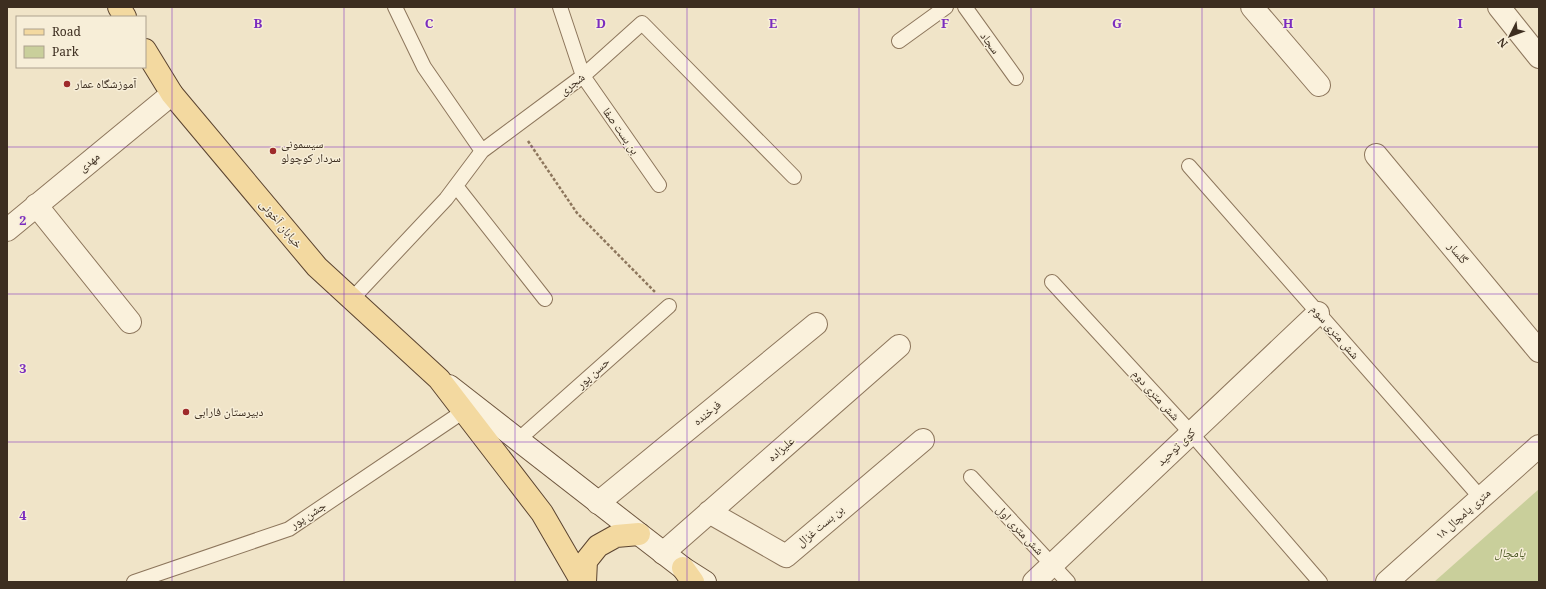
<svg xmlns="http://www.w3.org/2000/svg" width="1546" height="589" font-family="Georgia,'Noto Naskh Arabic',serif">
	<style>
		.green { fill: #c9cf9b }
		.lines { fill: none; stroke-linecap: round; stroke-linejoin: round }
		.service-casing { stroke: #8d765c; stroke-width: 16 }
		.minor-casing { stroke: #8d765c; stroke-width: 24 }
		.tertiary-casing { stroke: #8d765c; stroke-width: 24 }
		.secondary-casing { stroke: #6f573f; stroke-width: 24 }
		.primary-casing { stroke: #5b4430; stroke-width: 24 }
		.path { stroke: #8d765c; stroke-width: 2.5; stroke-dasharray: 3 2; stroke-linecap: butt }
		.service { stroke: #faf1dc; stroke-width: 14 }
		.minor { stroke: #faf1dc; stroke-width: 22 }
		.tertiary { stroke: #faf1dc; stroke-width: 22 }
		.secondary { stroke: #faf1dc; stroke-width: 22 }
		.primary { stroke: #f3d9a0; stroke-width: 22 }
		.grid { fill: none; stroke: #7b2cbf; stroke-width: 1; stroke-opacity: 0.55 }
		.poi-dot { fill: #9e2a2b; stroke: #f7eed8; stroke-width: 1.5 }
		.labels { text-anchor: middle; stroke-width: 3; stroke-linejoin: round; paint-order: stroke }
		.street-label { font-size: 12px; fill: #3d2e20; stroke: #f7eed8 }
		.poi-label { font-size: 12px; fill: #3d2e20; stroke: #f7eed8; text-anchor: start }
		.park-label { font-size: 12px; font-style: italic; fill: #4d5a26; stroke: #f7eed8 }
		.grid-label { font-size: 13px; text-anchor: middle; font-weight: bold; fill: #7b2cbf; stroke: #f7eed8; stroke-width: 3; stroke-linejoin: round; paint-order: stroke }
	</style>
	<rect width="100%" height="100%" fill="#f0e4c8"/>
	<path class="green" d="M1539,489V582H1434Z"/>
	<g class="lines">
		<g class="service-casing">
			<path id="service" d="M395,7L424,67L482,151
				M560,7L583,76L659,185
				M965,7L1016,78
				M899,41L946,7
				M1189,166L1481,498
				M456,186L545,299
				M1052,282L1191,433L1320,582
				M352,299L446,199L482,151L583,76L642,23L794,177
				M518,440L669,306
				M971,477L1068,582
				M134,582L289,529L464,411"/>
		</g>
		<g class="minor-casing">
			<path id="minor" d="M1252,7L1319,85
				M1499,7L1539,57
				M1376,155L1539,351
				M36,205L130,322
				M7,230L172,94
				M598,503L816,324
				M709,512L786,556L923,440
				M663,553L899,346
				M1034,582L1318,313"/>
		</g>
		<g class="tertiary-casing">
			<path id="tertiary" d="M1387,582L1539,446"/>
		</g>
		<g class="secondary-casing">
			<path id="secondary" d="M449,386L639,534L683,568L705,582"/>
		</g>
		<g class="primary-casing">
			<path id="primary" d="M119,7L125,17
				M145,50L172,94L317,267L439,379L542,513L582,582
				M683,568L693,582
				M585,582L586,561L598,546L616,536L639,534"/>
		</g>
		<path class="path" d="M528,141L577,213L656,293"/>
		<use href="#service" class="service"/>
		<use href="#minor" class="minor"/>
		<use href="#tertiary" class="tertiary"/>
		<use href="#secondary" class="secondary"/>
		<use href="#primary" class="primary"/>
	</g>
	<path class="grid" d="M172,7V582M344,7V582M515,7V582M687,7V582M859,7V582M1031,7V582M1202,7V582M1374,7V582M7,147H1539M7,294H1539M7,442H1539"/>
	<g class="poi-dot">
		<circle cx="67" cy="84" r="4"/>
		<circle cx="273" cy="151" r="4"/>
		<circle cx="186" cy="412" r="4"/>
	</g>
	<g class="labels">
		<g class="street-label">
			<text transform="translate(990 43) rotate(54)" y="4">سجاد</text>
			<text transform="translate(572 84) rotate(-37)" y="4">شجری</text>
			<text transform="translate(621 131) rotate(55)" y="4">بن بست صفا</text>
			<text transform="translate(89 162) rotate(-39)" y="4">مهدی</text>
			<text transform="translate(281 224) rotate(50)" y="4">خیابان آخونی</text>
			<text transform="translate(1458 253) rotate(50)" y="4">گلسار</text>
			<text transform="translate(1335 332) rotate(49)" y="4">شش متری سوم</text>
			<text transform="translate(593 373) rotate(-42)" y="4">حسن پور</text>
			<text transform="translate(1156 395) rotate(48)" y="4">شش متری دوم</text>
			<text transform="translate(707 413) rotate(-39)" y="4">فرخنده</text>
			<text transform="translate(1176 447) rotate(-44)" y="4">کوی توحید</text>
			<text transform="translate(781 449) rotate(-41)" y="4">علیزاده</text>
			<text transform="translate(1463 514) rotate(-42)" y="4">۱۸ متری پامچال</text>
			<text transform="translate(308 515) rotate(-33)" y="4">جشن پور</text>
			<text transform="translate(820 526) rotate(-40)" y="4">بن بست غزال</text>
			<text transform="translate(1020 530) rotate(47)" y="4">شش متری اول</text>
		</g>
		<g class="poi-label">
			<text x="75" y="88">آموزشگاه عمار</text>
			<text x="281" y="148">سیسمونی<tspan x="281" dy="14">سردار کوچولو</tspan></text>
			<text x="194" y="416">دبیرستان فارابی</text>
		</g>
		<g class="park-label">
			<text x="1510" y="557">پامچال</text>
		</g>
	</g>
	<g class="grid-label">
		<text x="258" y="28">B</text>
		<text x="429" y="28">C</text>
		<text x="601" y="28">D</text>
		<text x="773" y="28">E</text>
		<text x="945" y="28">F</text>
		<text x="1117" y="28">G</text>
		<text x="1288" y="28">H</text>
		<text x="1460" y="28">I</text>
		<text x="23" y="225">2</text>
		<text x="23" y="373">3</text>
		<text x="23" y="520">4</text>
	</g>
	<rect width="1546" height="589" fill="none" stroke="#3d2e20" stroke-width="16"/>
	<rect x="16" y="16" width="130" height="52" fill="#f7eed8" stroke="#ada18e"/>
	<rect x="24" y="29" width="20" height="6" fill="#f3d9a0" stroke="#ada18e"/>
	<text x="52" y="36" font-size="12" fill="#3d2e20">Road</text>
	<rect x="24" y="46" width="20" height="12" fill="#c9cf9b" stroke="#ada18e"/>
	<text x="52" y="56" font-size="12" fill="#3d2e20">Park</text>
	<g transform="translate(1510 36) rotate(228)" stroke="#f7eed8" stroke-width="3" paint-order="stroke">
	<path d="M0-3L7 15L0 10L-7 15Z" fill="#3d2e20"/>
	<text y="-6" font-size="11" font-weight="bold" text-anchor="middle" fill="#3d2e20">N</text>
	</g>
</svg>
